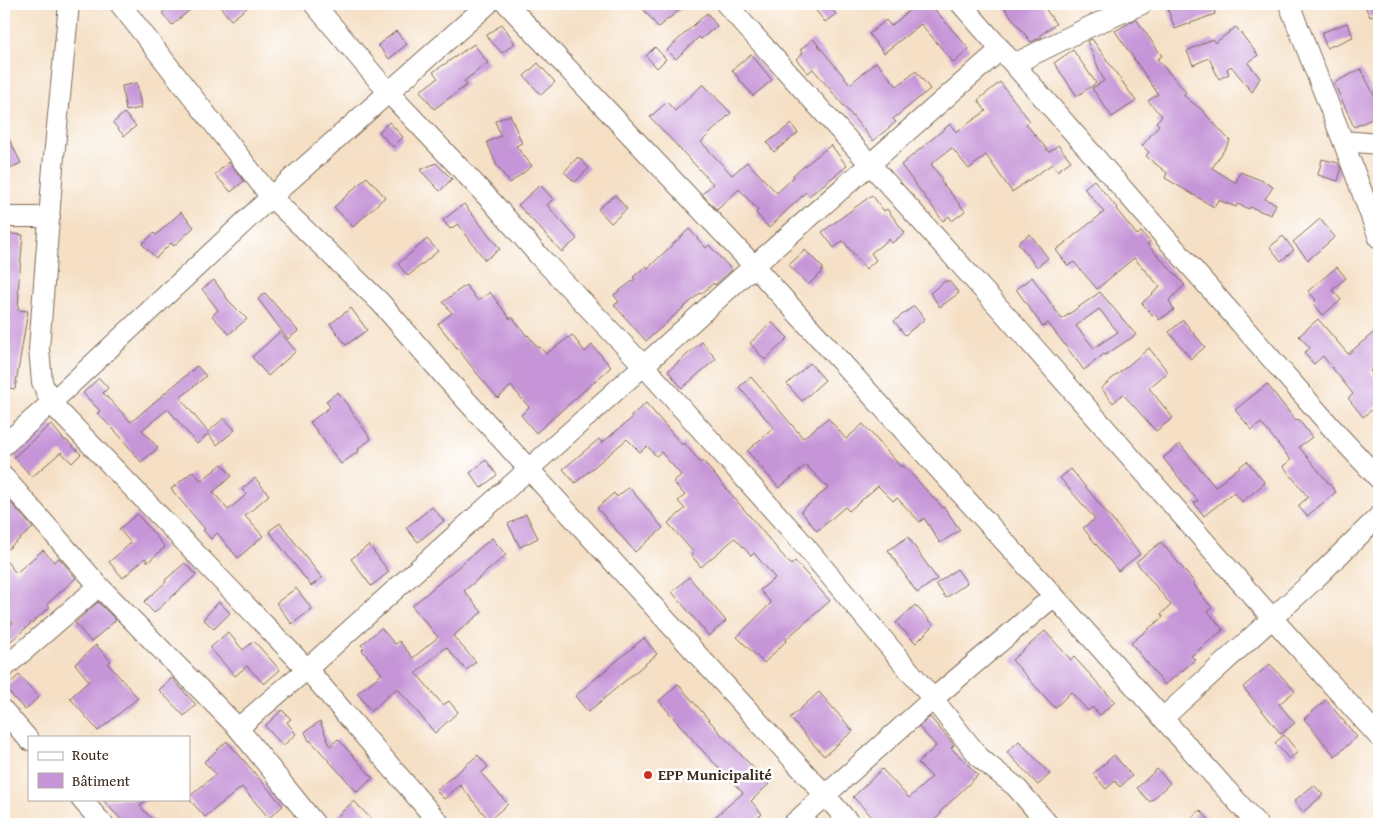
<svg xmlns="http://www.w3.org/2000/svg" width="1383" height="828" font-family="'Gentium Book Plus',serif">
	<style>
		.building { fill: #c695d8; fill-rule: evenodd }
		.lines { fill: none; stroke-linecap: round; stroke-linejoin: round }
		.minor-casing { stroke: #7c6a59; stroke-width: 22 }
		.minor { stroke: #fff; stroke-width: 20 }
		.poi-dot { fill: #c8321e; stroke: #fff; stroke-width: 2 }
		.labels { text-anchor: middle; stroke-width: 5; stroke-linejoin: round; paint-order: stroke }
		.poi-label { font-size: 15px; font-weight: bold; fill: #3b2a1e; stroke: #fff; text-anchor: start }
	</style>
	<rect width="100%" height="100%" fill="#fff"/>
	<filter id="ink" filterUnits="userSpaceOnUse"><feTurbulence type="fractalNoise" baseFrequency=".02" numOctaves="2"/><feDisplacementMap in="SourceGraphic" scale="10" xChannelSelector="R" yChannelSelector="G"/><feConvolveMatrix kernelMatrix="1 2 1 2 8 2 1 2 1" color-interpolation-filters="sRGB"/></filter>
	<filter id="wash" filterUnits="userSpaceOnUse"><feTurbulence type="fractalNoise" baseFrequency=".0096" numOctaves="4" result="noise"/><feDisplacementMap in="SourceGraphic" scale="20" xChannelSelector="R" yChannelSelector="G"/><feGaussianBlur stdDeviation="1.12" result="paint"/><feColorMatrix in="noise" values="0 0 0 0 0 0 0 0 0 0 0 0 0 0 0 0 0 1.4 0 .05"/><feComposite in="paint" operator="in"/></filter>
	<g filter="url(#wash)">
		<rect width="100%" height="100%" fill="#f5e0c6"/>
		<g id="blocks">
			<path class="building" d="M174,4H197L172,25L162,13Z
				M218,4H252L231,20Z
				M639,4H687L658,27Z
				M811,4H828L836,14L825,22Z
				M906,4H930L969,49L954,63L921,24L884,53L869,34L886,20L891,26L911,9Z
				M1012,4H1042L1056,24L1040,35L1042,37L1031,42L1005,9Z
				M1166,4H1213L1215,14L1175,29Z
				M1364,4H1379V13L1370,17Z
				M707,13L717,26L701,39L699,37L676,59L667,50Z
				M1136,19L1162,56L1157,59L1186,92L1183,95L1202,110L1230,141L1212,168L1236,183L1240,172L1263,181L1273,187L1265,199L1276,204L1271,215L1250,207L1249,209L1237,204L1236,207L1218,200L1214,207L1165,178L1167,173L1146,156L1149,152L1142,146L1159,125L1156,122L1162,116L1148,101L1158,94L1115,31Z
				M1347,23L1353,37L1327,48L1321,33Z
				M502,24L515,43L502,53L486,36Z
				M1236,27L1258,55L1248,63L1260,78L1252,92L1231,66L1227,69L1229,74L1219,79L1209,58L1193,65L1187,51L1212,39L1215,43Z
				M396,31L407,44L389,59L378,45Z
				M813,39L850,84L876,62L897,86L916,71L930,89L893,119L896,122L873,141L813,69L808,73L796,59L803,53L800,50Z
				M1092,39L1136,101L1112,117L1092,88L1104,81L1087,41Z
				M474,44L488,63L464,81L467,85L434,109L420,91L438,78L433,72Z
				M655,47L666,59L657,68L646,56Z
				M1073,50L1096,83L1077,96L1054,63Z
				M751,54L772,80L753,96L732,70Z
				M538,63L555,82L541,95L524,76Z
				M1361,69L1379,105V116L1354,127L1334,83Z
				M1000,82L1030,121L1026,124L1049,152L1058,145L1071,161L1057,171L1052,164L1012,192L986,155L969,169L952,148L931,164L942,179L940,180L965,211L952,221L949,216L943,221L901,165L950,124L956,132L986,111L978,100Z
				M137,83L141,108L126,111L122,86Z
				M703,84L731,113L701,142L732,175L747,162L777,193L794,177L793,175L831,145L847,166L809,196L806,192L769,228L756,213L758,210L739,189L717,210L702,194L713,184L650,117L667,102L675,111Z
				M124,113L136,126L124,136L113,123Z
				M510,115L522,143L516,146L532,166L510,183L497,166L487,142L501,136L495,121Z
				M389,122L403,137L393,147L379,132Z
				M791,124L798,133L774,152L767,143Z
				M4,129L21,163L4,171Z
				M578,157L589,168L575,182L564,172Z
				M1322,159L1338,163L1341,170L1338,181L1318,175Z
				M228,162L244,181L231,192L215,175Z
				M436,163L452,179L440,191L420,170Z
				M367,177L385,197L353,227L334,207Z
				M1094,180L1117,208L1116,209L1137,235L1141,232L1150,242L1147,244L1185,285L1169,300L1174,310L1159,320L1155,314L1153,316L1142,303L1160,287L1134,258L1097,289L1074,262L1068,266L1056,250L1104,212L1084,188Z
				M540,185L553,199L547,205L577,239L562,252L518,205Z
				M615,195L627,209L611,223L598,209Z
				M872,195L884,211L887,209L905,233L892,243L889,239L871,253L876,260L866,269L843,241L834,248L822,232Z
				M464,204L500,249L485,260L458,224L450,229L443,220Z
				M181,212L194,227L174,246L171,243L156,258L142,244L154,233L156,235Z
				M1320,219L1335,237L1308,260L1293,242Z
				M689,229L706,248L709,245L732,270L715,285L714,283L701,294L700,293L646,341L614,305L619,302L614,295L635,279L633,277L646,266L648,268Z
				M4,233L23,235L18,292L19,293L18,310L28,311L15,389L4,387V341L7,319H4V288L6,262H4Z
				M1030,234L1048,258L1037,267L1018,243Z
				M1283,236L1294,250L1281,261L1270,247Z
				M427,239L438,251L408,276L398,264Z
				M805,250L822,267V272L808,285L789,265Z
				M1337,267L1346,278L1332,290L1341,300L1323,315L1313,303L1316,300L1308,291Z
				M1032,277L1062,319L1100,292L1136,335L1105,355L1104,354L1084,370L1048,323L1043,327L1016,289ZM1099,309L1118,332L1094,348L1076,326Z
				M214,280L229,301L247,319L229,334L212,316L218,310L202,289Z
				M945,281H949L959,293L940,307L930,293Z
				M466,285L478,301L490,292L510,319L512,317L527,336L528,335L538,348L540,347L546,354L572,335L585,352L592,345L611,367L536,433L521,415L529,407L511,386L498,398L479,376L438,324L452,313L443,302Z
				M265,293L298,331L288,339L258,299Z
				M914,306L925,319L905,335L894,321Z
				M351,308L367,330L346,345L330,324Z
				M1318,319L1348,354L1379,328V364L1370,371L1379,382V404L1363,417L1348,398L1353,394L1323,356L1314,364L1304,353L1310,348L1299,336Z
				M1183,320L1205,347L1191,359L1169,332Z
				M772,322L788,338L765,360L750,343Z
				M280,332L296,351L268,376L252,357Z
				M702,342L716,359L682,388L668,371Z
				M1149,348L1168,372L1149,388L1173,418L1156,431L1123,394L1113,403L1101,388Z
				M810,363L825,380L802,401L787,384Z
				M197,366L206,376L180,398L208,432L224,418L235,430L217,445L208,434L197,444L168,409L142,430L158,448L141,462L119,435L97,413L100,411L83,393L99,378L108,388L103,393L131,422Z
				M751,377L803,438L828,418L846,439L863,424L901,467L903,465L943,508L944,507L960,530L940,543L924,518L920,522L897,498L893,501L878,486L849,511L845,507L817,531L801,511L828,488L806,465L779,488L747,451L774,428L739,387Z
				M1267,384L1296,421L1298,419L1312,437L1299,447L1336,492L1307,516L1298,506L1308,497L1283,466L1291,460L1261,423L1252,430L1235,410Z
				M338,392L371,439L358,449L359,451L341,464L310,422L330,407L326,401Z
				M646,403L682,445L684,443L701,463L703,461L791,565L795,561L830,601L786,639L787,640L764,663L737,637L771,603L760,590L775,578L754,553L751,556L735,538L701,567L691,555L694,553L668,523L685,509L678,501L685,495L673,482L681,475L661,452L656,456L647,446L640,452L627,439L575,483L563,469L599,439L602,443L632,418L631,416Z
				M51,424L65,441L66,440L81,454L72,463L61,452L32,477L14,457Z
				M1180,444L1215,487L1247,461L1265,483L1242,502L1234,492L1204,516L1194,503L1198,501L1163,458Z
				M486,460L497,475L481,488L470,473Z
				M222,464L232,476L213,492L228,510L247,494L242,489L255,478L269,495L245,516L263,536L238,558L217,533L211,539L203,530L205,529L171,489L193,471L201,481Z
				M1071,469L1140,554L1118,571L1083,528L1095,519L1060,478Z
				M629,487L663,528L635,552L597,508L614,493L617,497Z
				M4,495L33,528L4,552Z
				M432,507L444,521L418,542L406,528Z
				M137,514L165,547L148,562L145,558L123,578L109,562L131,543L119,529Z
				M526,514L538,538L520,547L508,524Z
				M280,523L322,578L311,586L269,531Z
				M908,537L937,579L917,593L888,550Z
				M492,538L506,555L464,591L482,612L453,636L476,662L466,670L446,647L416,673L443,705L449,701L458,712L435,733L397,688L371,711L357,693L382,674L362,650L364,648L361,645L381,628L395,644L399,641L413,658L438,637L412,606Z
				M1161,542L1195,583L1193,584L1212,608L1208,611L1223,630L1191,656L1195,660L1165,685L1131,643L1163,617L1161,614L1171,605L1136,562Z
				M369,545L389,572L371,586L351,559Z
				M43,550L54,562L59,558L76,578L47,604L50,607L4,647V630L13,623L4,613V558L16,573Z
				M185,563L196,575L154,613L144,602L166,582L165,580Z
				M957,569L967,583L946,598L936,584Z
				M689,577L726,621L709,636L672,592Z
				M296,588L312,609L292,624L276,603Z
				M98,602L116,620L91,642L75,623Z
				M219,602L230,613L214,629L203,619Z
				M915,605L934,625L916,643L896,623Z
				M1045,631L1071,660L1074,657L1115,702L1100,715L1092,707L1088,711L1071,692L1055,708L1012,660Z
				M228,632L243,650L254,641L280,670L264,684L247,666L235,676L210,648Z
				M644,638L657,654L588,712L575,696Z
				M96,645L111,661L108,664L138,698L98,731L70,698L89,681L75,664Z
				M1270,664L1295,691L1279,704L1295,723L1281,734L1243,687Z
				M19,675L39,697L25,710L5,688Z
				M172,678L196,705L184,716L159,690Z
				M678,684L721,734L769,784L751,801L762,814L750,824H707L743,793L698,746L659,701Z
				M819,692L853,731L824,756L790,718Z
				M1326,700L1357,737L1335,756L1304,719Z
				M282,710L291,719L287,722L296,734L283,746L265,726Z
				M930,717L954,745L951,748L978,775L940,812L941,814L930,824H879L853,797L882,769L909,798L932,777L918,763L936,746L919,727Z
				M320,721L330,746L338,739L373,778L357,792L311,741H309L305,732Z
				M1284,735L1298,752L1289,759L1275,743Z
				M227,741L283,806L269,818L242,787L205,817L189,799V797L216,774L204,762Z
				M1019,741L1050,774L1038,785L1007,752Z
				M478,755L488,767L481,773L508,804L489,820L460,785L444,799L436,790Z
				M1114,755L1132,776L1120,787L1115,781L1106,789L1093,774Z
				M1157,769L1170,783L1150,802L1137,788Z
				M1314,785L1323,795L1303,812L1294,801Z
				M102,799H147L140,806L156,824H125Z
				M354,801L376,824H345L337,816Z
				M1200,810L1213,824H1185Z"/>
		</g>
	</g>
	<g filter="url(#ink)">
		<use href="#blocks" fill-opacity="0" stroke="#7c6a59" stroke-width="1"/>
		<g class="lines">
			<g class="minor-casing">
				<path id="minor" d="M69,4L53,167L39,349L42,382L51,403L307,669L440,824
					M120,4L271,197L380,302L445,377L826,796L850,824
					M314,4L388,92L493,203L540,257L644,366L800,540L933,699L980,758L1016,787L1048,824
					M507,4L754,266L1054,596L1257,824
					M726,4L1003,312L1272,618L1379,737
					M961,4L1338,435L1379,479
					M1289,4L1343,141L1379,238
					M1014,64L1089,27L1142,4
					M1343,141L1379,144
					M4,217H50
					M4,445L51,403L271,197L488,4
					M4,477L99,586L238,728L315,824
					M4,668L99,586
					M4,711L29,740
					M1163,718L1312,582L1379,516
					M238,728L307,669L754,266L1001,49
					M81,799L103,824
					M793,824L933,699L1054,596"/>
			</g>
			<use href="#minor" class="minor"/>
		</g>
	</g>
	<circle class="poi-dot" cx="648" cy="775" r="5"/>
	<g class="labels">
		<g class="poi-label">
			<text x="658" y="780">EPP Municipalité</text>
		</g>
	</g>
	<rect width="1383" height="828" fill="none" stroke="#fff" stroke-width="20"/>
	<rect x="28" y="736" width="162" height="65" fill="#ffffff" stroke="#b1aaa5"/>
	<rect x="38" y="752" width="25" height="8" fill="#ffffff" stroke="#b1aaa5"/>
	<text x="72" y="760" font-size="15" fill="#3b2a1e">Route</text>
	<rect x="38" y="773" width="25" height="15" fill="#c695d8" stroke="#b1aaa5"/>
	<text x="72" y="786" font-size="15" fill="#3b2a1e">Bâtiment</text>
</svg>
